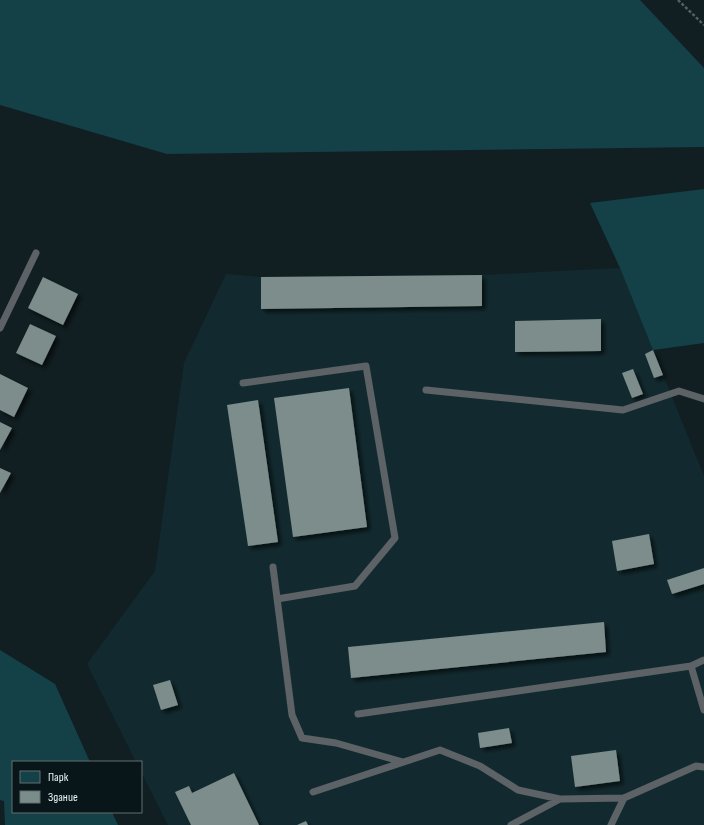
<svg xmlns="http://www.w3.org/2000/svg" width="704" height="825" font-family="'Sofia Sans Condensed',sans-serif">
	<style>
		.built { fill: #122a2f }
		.green { fill: #144048 }
		.building { fill: #7b8d8b; filter: url(#shadow) }
		.lines { fill: none; stroke-linecap: round; stroke-linejoin: round }
		.path { stroke: #546163; stroke-width: 2.5; stroke-dasharray: 3 2; stroke-linecap: butt }
		.service { stroke: #5c6265; stroke-width: 7 }
	</style>
	<defs>
		<filter id="shadow"><feDropShadow dx="3.5" dy="3.5" stdDeviation="2" flood-color="#0009"/></filter>
	</defs>
	<rect width="100%" height="100%" fill="#111f22"/>
	<path class="built" d="M620,268L704,476V825H168L141,772V762H136L87,664L155,571L184,363L226,274L261,277L482,275Z"/>
	<path class="green" d="M0,0H640L704,68V147L167,154L0,105Z
		M704,189V343L653,350L620,268L590,203Z
		M0,650L55,684L90,762H13V812H112L118,825H5L4,801L0,800Z"/>
	<path class="building" d="M482,275V306L261,309V277Z
		M43,277L78,294L63,325L28,308Z
		M601,319V351L515,352V321Z
		M30,324L56,336L42,365L16,353Z
		M653,350L663,375L654,378L645,354Z
		M633,369L643,394L632,398L622,373Z
		M0,374L28,388L14,417L0,410Z
		M349,388L367,527L293,537L274,398Z
		M258,400L278,542L248,546L227,405Z
		M0,422L12,428L0,450Z
		M0,468L11,473L0,493Z
		M649,534L654,564L617,571L612,541Z
		M704,568V584L672,594L667,580Z
		M604,622L606,652L351,678L348,647Z
		M170,680L178,705L161,710L153,685Z
		M509,728L512,743L480,748L478,733Z
		M616,750L620,781L575,787L571,756Z
		M234,773L259,825H191L175,792L189,786L192,793Z
		M306,821L308,825H297Z"/>
	<g class="lines">
		<path class="path" d="M678,0L704,25"/>
		<path class="service" d="M0,328L36,253
			M243,383L366,366L395,538L355,586L277,599
			M426,390L623,410L679,391L704,399
			M273,567L292,715L302,738L336,743L403,762
			M691,666L704,710
			M358,714L691,666L704,660
			M313,792L440,750L480,766L518,790L560,799
			M511,825L560,799L624,798L696,766L704,767
			M611,825L624,798"/>
	</g>
	<rect x="12" y="761" width="130" height="52" fill="#081619" stroke="#626e71"/>
	<rect x="20" y="771" width="20" height="12" fill="#144048" stroke="#626e71"/>
	<text x="48" y="781" font-size="12" fill="#e9f2f4">Парк</text>
	<rect x="20" y="791" width="20" height="12" fill="#7b8d8b" stroke="#626e71"/>
	<text x="48" y="801" font-size="12" fill="#e9f2f4">Здание</text>
</svg>
